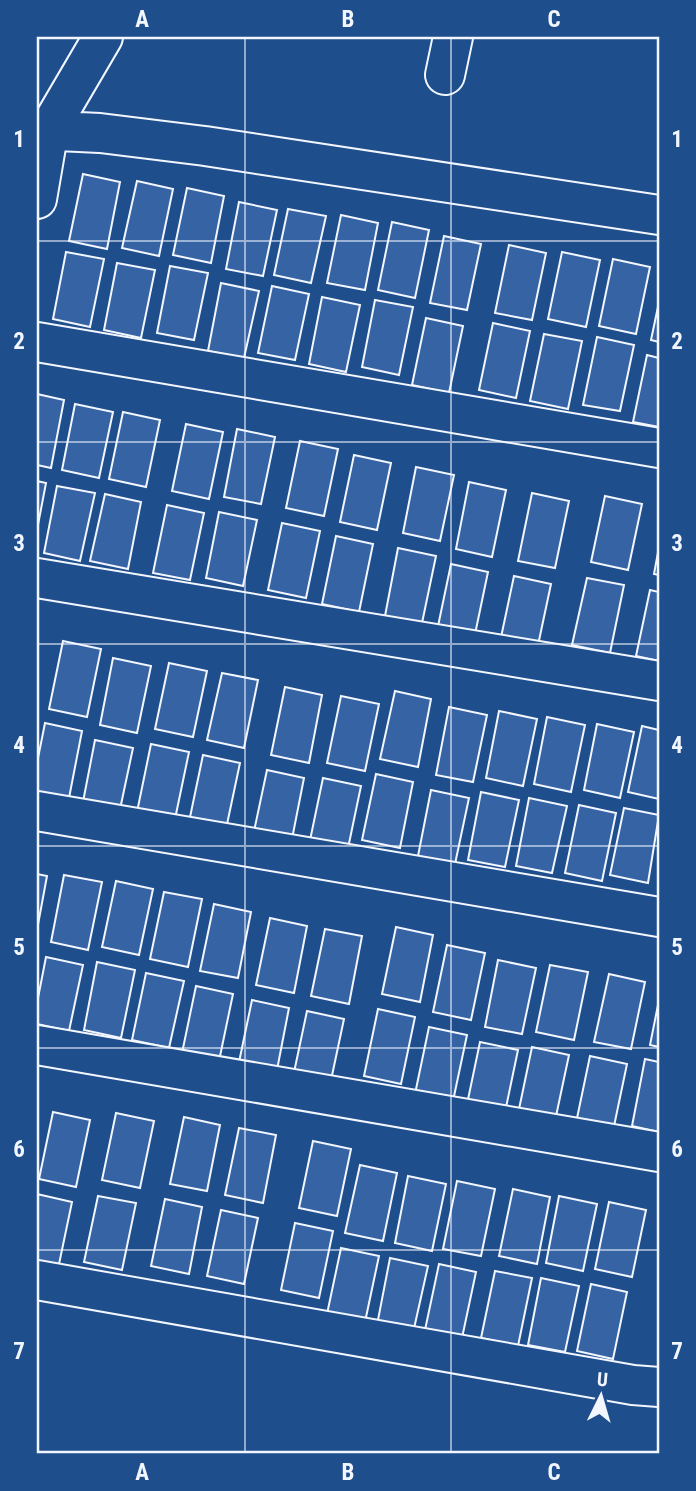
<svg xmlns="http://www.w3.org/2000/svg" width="696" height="1491" font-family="'Roboto Condensed',sans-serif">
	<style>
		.building { fill: #3563a3; stroke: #f2f6ff; stroke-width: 2 }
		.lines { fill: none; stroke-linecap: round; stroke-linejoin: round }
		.minor-casing { stroke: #f2f6ff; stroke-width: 42 }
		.minor { stroke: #1f4e8c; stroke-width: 38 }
		.grid { fill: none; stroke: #f2f6ff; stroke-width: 2; stroke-opacity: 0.55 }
		.neatline { fill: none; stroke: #f2f6ff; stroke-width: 2.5 }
		.grid-label { font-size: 23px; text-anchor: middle; font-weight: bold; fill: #f2f6ff }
	</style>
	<rect width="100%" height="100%" fill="#1f4e8c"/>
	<path class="building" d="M83,174L120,182L107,249L69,241Z
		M137,181L173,189L159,256L122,248Z
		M187,188L224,196L211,263L173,255Z
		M239,202L277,210L263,276L226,269Z
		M288,209L326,216L311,283L274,275Z
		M341,215L378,223L365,290L327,283Z
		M392,222L429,230L415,298L378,290Z
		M444,236L481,244L467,310L430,303Z
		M509,245L546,253L532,320L495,313Z
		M66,252L104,259L90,327L53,319Z
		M562,252L600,260L586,327L548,319Z
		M613,259L650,267L636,334L599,326Z
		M117,263L155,270L141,338L104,330Z
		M170,266L208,273L194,340L157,333Z
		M221,283L259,291L244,358L208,351Z
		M272,286L309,294L295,360L258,353Z
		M322,297L360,305L346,372L309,364Z
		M375,300L413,307L399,375L362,367Z
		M659,302V342L651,340Z
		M426,318L463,326L449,393L412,385Z
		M493,323L530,331L516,398L479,390Z
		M544,334L582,341L568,409L530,401Z
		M597,337L634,345L620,411L583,405Z
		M647,355L659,358V427L633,422Z
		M37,394L64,400L51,468L37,465Z
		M75,404L113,412L99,478L62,470Z
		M123,412L160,420L146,487L109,479Z
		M186,424L223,432L209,499L172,491Z
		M237,429L275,437L261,504L224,497Z
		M300,441L338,449L324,516L286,508Z
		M354,455L391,463L377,530L340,522Z
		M416,467L454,475L440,541L403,533Z
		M37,481L46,483L37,530Z
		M469,482L506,490L492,557L456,549Z
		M57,486L95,493L80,561L44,553Z
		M532,493L569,501L555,568L518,561Z
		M105,494L141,502L128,569L90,561Z
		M605,496L642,504L628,570L591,562Z
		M167,505L204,513L190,580L153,573Z
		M219,512L257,520L243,586L206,578Z
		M282,523L320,531L306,598L268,590Z
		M336,536L373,544L359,612L322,604Z
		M659,547V575L654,574Z
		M398,548L436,556L422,623L385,616Z
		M451,564L488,572L474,639L437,631Z
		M514,576L551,584L537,650L500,642Z
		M587,578L624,585L610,653L572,645Z
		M650,590L659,592V661L636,656Z
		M63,641L101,649L87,717L49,709Z
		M113,658L151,666L137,733L100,725Z
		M169,663L207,671L193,737L155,729Z
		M222,673L258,680L244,748L207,740Z
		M285,687L322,695L309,763L271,755Z
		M395,691L431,699L418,767L380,759Z
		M341,696L379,704L365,771L327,763Z
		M449,707L487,715L473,782L436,775Z
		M499,711L537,719L523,786L486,778Z
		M547,717L585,725L571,792L534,784Z
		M45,723L82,731L69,798L37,792V763Z
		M597,724L634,732L620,798L584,790Z
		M642,726L659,730V799L628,792Z
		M95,740L133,748L119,814L82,807Z
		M151,744L189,752L175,819L137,812Z
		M203,755L240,763L226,829L189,822Z
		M267,770L304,778L291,844L253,836Z
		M376,774L413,782L400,848L362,840Z
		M323,778L361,786L347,853L309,845Z
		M431,790L469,798L455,864L418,856Z
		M481,792L519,800L505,867L468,860Z
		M529,798L567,806L552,873L516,866Z
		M579,805L616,813L602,881L565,873Z
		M624,808L659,815L648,883L610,875Z
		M37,874L47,876L37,930Z
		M64,875L102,882L88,950L51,942Z
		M116,881L153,889L139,955L102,947Z
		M164,892L202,899L188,967L150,959Z
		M214,904L251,912L238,978L200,971Z
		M270,918L307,926L294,993L256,985Z
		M396,927L433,935L420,1002L382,994Z
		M325,929L362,936L349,1004L311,996Z
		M447,945L485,953L471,1020L433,1012Z
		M46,957L83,965L69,1031L37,1024V1003Z
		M498,960L536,968L522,1034L485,1027Z
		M97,962L135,970L121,1038L84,1030Z
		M550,965L588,972L574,1040L536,1032Z
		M146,973L184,981L169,1048L132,1040Z
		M609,974L645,982L631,1049L594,1042Z
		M196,986L233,994L219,1061L182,1053Z
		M252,1000L289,1008L276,1075L238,1067Z
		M659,1000V1047L650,1045Z
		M378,1009L415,1017L401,1084L364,1076Z
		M307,1011L344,1019L330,1085L293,1077Z
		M429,1027L467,1035L453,1101L415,1094Z
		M480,1042L518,1050L504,1117L466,1109Z
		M532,1047L569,1055L555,1121L518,1114Z
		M590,1056L627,1064L613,1131L576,1123Z
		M645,1059L659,1062V1132L632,1126Z
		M53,1112L90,1120L76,1187L39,1179Z
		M116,1113L154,1121L140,1188L102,1180Z
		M184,1117L220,1125L207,1191L170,1184Z
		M239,1128L276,1135L263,1203L225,1195Z
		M313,1141L351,1149L337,1216L299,1208Z
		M360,1165L397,1173L383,1241L345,1233Z
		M408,1176L446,1184L432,1251L395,1243Z
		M457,1181L495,1189L481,1256L443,1249Z
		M513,1189L550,1197L537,1264L499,1256Z
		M37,1194L72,1202L58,1269L37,1264Z
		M98,1196L136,1203L122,1270L84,1262Z
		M559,1196L597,1204L583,1271L546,1263Z
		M165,1199L202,1207L189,1274L151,1266Z
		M609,1202L646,1210L632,1277L595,1269Z
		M221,1210L258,1218L244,1284L207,1276Z
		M295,1223L333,1231L319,1298L281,1290Z
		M341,1248L379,1256L365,1322L327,1314Z
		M390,1258L428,1266L413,1333L377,1325Z
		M439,1264L476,1272L462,1338L425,1330Z
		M495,1271L532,1278L518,1346L481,1338Z
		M541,1278L579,1286L565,1352L528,1345Z
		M591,1284L627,1292L613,1359L577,1351Z"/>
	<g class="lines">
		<g class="minor-casing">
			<path id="minor" d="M445,75L453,37
				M37,130L100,133L205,146L659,215
				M37,199L49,129L103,37
				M37,342L659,448
				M37,578L659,681
				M37,811L659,917
				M37,1045L659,1152
				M37,1280L633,1385L659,1387"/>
		</g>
		<use href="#minor" class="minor"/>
	</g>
	<path class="grid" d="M245,37V1454M451,37V1454M37,241H659M37,442H659M37,644H659M37,846H659M37,1048H659M37,1250H659"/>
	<rect width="696" height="1491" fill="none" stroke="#1f4e8c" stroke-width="77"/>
	<g transform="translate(601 1396) rotate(5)" stroke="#1f4e8c" stroke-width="5" paint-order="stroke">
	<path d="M0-5L12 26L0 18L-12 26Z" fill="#f2f6ff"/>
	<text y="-10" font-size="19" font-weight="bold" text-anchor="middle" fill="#f2f6ff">U</text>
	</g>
	<rect x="38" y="38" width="620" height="1414" class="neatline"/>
	<g class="grid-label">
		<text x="142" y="27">A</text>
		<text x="348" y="27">B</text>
		<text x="554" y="27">C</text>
		<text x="19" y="147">1</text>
		<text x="677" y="147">1</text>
		<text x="19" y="349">2</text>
		<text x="677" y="349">2</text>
		<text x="19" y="551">3</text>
		<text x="677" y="551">3</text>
		<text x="19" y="753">4</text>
		<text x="677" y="753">4</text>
		<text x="19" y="955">5</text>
		<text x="677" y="955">5</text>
		<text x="19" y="1157">6</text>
		<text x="677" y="1157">6</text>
		<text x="19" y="1359">7</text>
		<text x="677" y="1359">7</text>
		<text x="142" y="1480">A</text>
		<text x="348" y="1480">B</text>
		<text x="554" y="1480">C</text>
	</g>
</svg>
